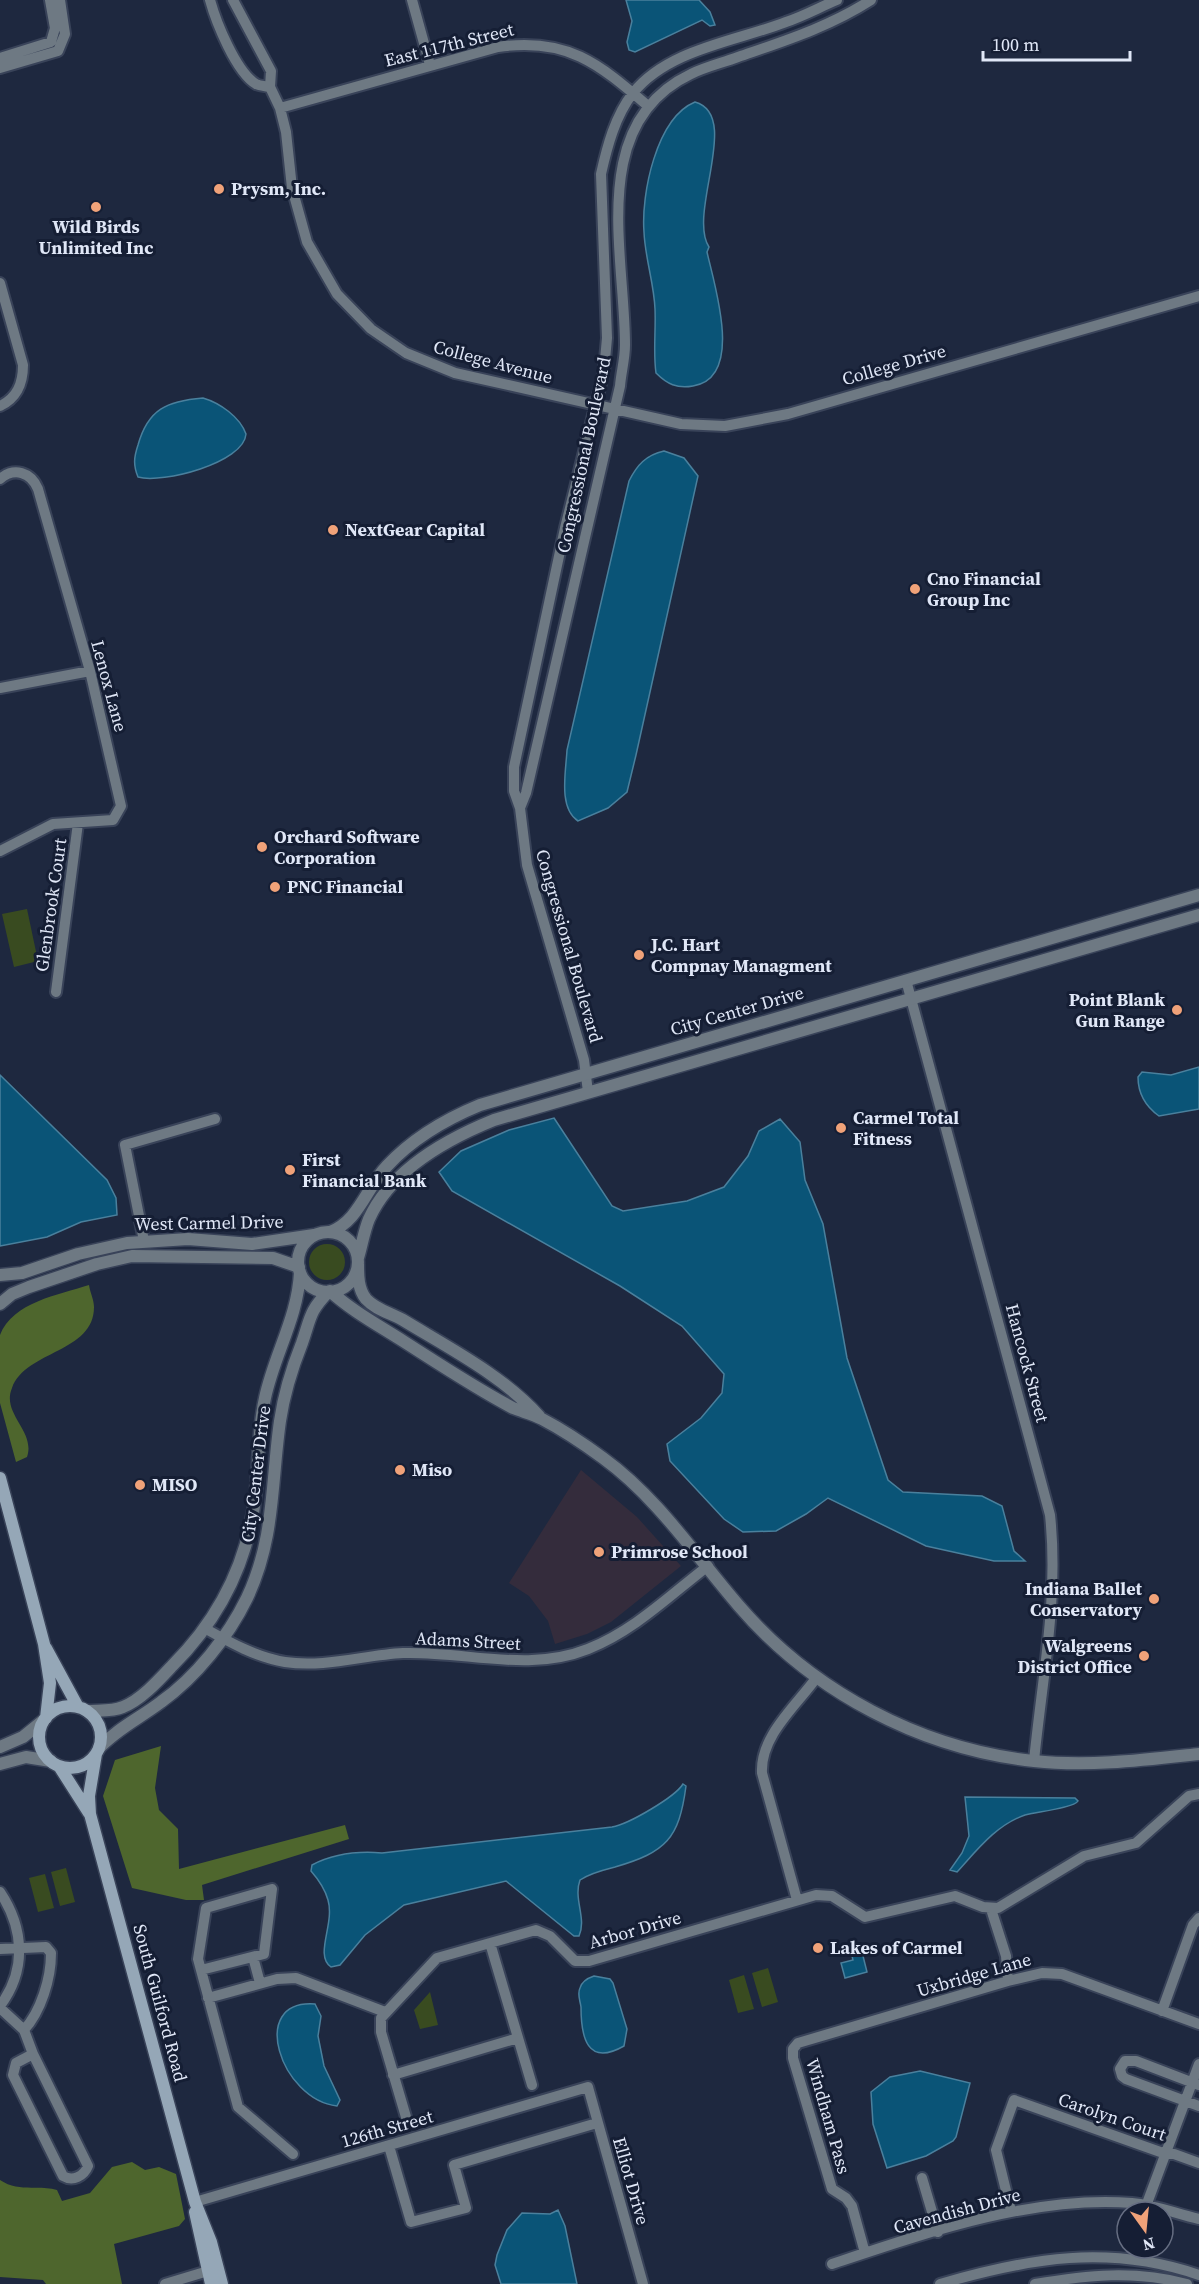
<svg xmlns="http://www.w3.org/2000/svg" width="1199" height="2284" font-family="'Source Serif 4',serif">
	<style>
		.education { fill: #342c3c }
		.green { fill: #394b20 }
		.forest { fill: #4e662d }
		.water { fill: #0a5477; stroke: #4a809d; stroke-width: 1.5 }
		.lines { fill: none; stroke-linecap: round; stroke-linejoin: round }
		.minor-casing { stroke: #394359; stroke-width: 14 }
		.tertiary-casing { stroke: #394359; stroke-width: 15 }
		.secondary-casing { stroke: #394359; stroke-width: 15 }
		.minor { stroke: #6e7983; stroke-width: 10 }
		.tertiary { stroke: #6e7983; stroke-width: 12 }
		.secondary { stroke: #95a7b7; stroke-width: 12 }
		.poi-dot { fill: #f0a279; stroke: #151e34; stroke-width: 2 }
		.labels { text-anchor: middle; stroke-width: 6; stroke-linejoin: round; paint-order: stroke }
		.street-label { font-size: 18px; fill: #e0e7f7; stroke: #151e34 }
		.poi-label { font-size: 18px; font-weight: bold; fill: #e0e7f7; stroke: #151e34; text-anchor: start }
	</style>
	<rect width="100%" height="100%" fill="#1e283f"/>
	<path class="education" d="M581,1470L637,1517L681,1566L611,1622L587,1634L555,1644L548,1621L529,1596L509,1583Z"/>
	<path class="green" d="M27,909L38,961L14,967L2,914Z
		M309 1262a18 18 0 1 1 36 0a18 18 0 1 1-36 0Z
		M66,1868L75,1902L60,1906L51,1872Z
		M45,1874L54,1908L38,1912L29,1878Z
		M768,1968L778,2002L762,2007L752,1973Z
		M744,1975L754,2009L738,2013L729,1980Z
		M430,1992L438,2025L420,2029L414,2010Z"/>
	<path class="forest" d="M89,1285C90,1292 94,1300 94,1307C94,1353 26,1350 12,1388C1,1414 36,1431 27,1457L16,1462L0,1403V1335C13,1302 58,1295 89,1285Z
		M161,1746L155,1788L159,1810L178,1829L179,1869L345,1825L349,1839L202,1885L204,1900H186L132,1888L103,1796L115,1760Z
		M132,2162L145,2170L159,2167L176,2174L185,2219L179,2226L114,2244L122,2284H46L43,2280L0,2277V2180C19,2193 38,2184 57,2190L62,2201L90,2193L112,2167Z"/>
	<path class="water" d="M626,0H699L710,12L715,25L710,26L702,20L635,52L629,50L627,42L632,21Z
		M695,102C742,115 687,213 709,247L707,252C714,284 745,378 693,386C677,389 667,384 656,373C653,352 656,331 655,309C654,283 645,258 644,232C641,195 656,118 695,102Z
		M203,398C220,403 240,417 246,434C244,463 162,484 138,477C133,465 134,457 138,445C148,409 167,401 203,398Z
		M664,451L684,458L698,476L636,755L627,792L608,808L578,821C558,808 566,771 567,750L629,481C637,465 646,455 664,451Z
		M1199,1067V1109L1159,1116C1145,1106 1138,1094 1138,1077L1142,1072L1171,1075Z
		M0,1075L107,1180L116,1198L117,1215L81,1222L47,1237L0,1246Z
		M554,1118L612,1206L623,1211L687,1201L724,1187L748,1156L759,1131L780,1119L800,1142L805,1180L823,1224L847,1358L888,1480L903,1492L982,1496L1002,1506L1014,1551L1025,1561H994L926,1546L828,1498L806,1514L776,1531L743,1532L724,1519L670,1461L667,1444L701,1418L722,1393L724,1374L682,1326L620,1286L452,1191L439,1172L461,1151L509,1130Z
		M683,1784L686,1786C679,1839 666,1852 615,1867C603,1870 590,1873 580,1880C573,1899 587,1918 579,1936H574L506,1881L404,1905L365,1935L340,1965L331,1967C314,1955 335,1924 328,1900C325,1889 318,1879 311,1871L312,1865C333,1854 359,1851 382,1853L612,1827C629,1824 675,1797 683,1784Z
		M965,1797L1075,1798L1078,1801C1074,1808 1036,1812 1025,1815C996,1825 977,1850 957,1872L950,1870L962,1853L969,1836Z
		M861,1948L867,1972L845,1978L841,1963L853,1960L851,1952Z
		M594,1976L610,1979L613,1983L627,2029L624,2046C587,2067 581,2037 581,2007C580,2000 577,1994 580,1988C582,1981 588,1978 594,1976Z
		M315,2004L321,2016L318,2036L324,2066L340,2100L337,2106C281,2100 247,1999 315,2004Z
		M920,2071L970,2083L956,2137L953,2141L926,2156L887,2168L873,2124L871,2092L890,2077Z
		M558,2210L565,2226L577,2284H501L495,2265L497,2255L507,2230L522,2213L550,2214Z"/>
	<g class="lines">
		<g class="minor-casing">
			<path id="minor" d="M210,0C216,22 236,72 256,84C259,86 266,86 270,87
				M233,0L271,71L270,87L280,108L286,132L292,188L307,242L337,294L371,329L406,353L455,373L681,424L725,426L788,414L1199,296
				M412,0L430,65
				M0,58L51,42L55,28L50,0
				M0,68L58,51L65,34L60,0
				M280,108L498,47C567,37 598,63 648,106
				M0,283L23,365C23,384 17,398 0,406
				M0,479C14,467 31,472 38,489L90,671L121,806L113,820L53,824L0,851
				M0,688L90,671
				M520,808L526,793L620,386C621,373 625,359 625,345C625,254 587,123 691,74C705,67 722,63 738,57C784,41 829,27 871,0
				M906,980L1050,1515C1059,1598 1042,1679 1034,1761
				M56,992L78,823
				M588,1092L584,1060L527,865L520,808L514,791V767L565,528L604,371L607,338L601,174C607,147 615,116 633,93C668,49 737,41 786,22C804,16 820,7 837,0
				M144,1241L125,1145L215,1119
				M206,1629C231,1643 256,1657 285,1662C325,1668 364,1655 403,1653C466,1651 528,1673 588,1649C634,1631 670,1595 708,1566
				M0,1892C24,1928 27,1970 0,2006
				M797,1900L762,1773C760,1736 796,1706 817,1677
				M991,1909L1006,1956L1008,1981
				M490,1943L532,2085
				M0,1949L46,1947L51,1953C51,1979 41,2011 24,2030
				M253,1957L260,1983
				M201,1970L264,1954L272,1889L206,1908L198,1959L238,2107L293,2154
				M208,1998L277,1979L296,1978L385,2012
				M0,2008L24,2030L33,2054
				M1162,2011L1193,1925L1199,1918
				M33,2054L88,2166C84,2176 73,2182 63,2176L13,2075L16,2063Z
				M393,2075L518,2038
				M1199,2085L1136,2061H1125L1120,2069L1122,2076L1126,2079L1199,2106
				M406,2117L381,2032V2018L437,1958L536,1930L550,1936L575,1961H589L816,1895L832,1896L865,1917L955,1896L983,1907L998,1908L1084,1856L1136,1843L1189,1796L1199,1794
				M389,2146L411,2222L466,2208L454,2165L597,2123
				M922,2178L938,2232
				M195,2202L588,2087L643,2284
				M1011,2211L996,2150L1014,2100L1166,2154H1174L1199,2163
				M1141,2211L1146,2206L1199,2064
				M865,2253L852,2206L846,2198L832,2189L793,2058V2049L798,2043L1008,1981L1042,1973L1062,1974L1199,2024
				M832,2264C925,2233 1034,2195 1132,2203C1155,2205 1177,2214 1199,2219
				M165,2284L208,2271
				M940,2284C1029,2258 1109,2244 1199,2275
				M1035,2284C1087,2275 1135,2270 1187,2284"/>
		</g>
		<g class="tertiary-casing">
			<path id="tertiary" d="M330,1232C359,1221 366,1188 387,1166C412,1139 446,1119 480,1105L1199,895
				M298 1262a30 30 0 1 1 60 0a30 30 0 1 1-60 0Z
				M358,1258C362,1245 364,1231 369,1219C391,1170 447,1139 494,1120L1199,915
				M358,1264C358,1276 358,1289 366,1299C376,1310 391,1313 403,1320C449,1348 502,1375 539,1416
				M0,1275L22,1273L78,1254L127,1243L188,1239L252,1244L314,1235
				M330,1291C352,1311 378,1325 403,1341C439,1364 475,1388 513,1408C523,1412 533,1414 542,1419C563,1430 584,1444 603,1458C658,1498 695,1555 739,1606C813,1692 921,1749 1034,1761C1089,1767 1144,1760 1199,1754
				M0,1304L12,1294L29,1287L97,1264L132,1256L273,1258L299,1267
				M87,1711C99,1710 112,1712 123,1707C141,1700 159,1680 172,1666C221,1617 250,1559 256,1489C259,1459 258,1429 265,1398C274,1355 298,1317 300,1272
				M0,1747L23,1737L44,1720
				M99,1748C118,1728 140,1718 161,1702C196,1677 228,1637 247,1598C275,1539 271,1484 280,1421C284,1394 292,1368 302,1343C311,1317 309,1312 328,1292
				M0,1764L26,1757L51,1761"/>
		</g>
		<g class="secondary-casing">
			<path id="secondary" d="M0,1478L44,1644L50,1683L46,1718
				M46,1648L78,1707
				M39 1737a31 31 0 1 1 62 0a31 31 0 1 1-62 0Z
				M96,1754L89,1796L90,1814L195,2202L211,2242L222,2284
				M59,1766L89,1813
				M195,2212L211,2284"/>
		</g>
		<use href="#minor" class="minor"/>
		<use href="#tertiary" class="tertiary"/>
		<use href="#secondary" class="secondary"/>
	</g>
	<g class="poi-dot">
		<circle cx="219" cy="189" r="6"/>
		<circle cx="96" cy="207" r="6"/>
		<circle cx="333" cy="530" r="6"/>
		<circle cx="915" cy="589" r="6"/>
		<circle cx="262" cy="847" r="6"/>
		<circle cx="275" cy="887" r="6"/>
		<circle cx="639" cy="955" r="6"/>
		<circle cx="1177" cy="1010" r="6"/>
		<circle cx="841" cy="1128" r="6"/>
		<circle cx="290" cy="1170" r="6"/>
		<circle cx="400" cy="1470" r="6"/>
		<circle cx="140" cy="1485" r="6"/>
		<circle cx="599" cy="1552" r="6"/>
		<circle cx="1154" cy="1599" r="6"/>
		<circle cx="1144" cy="1656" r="6"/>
		<circle cx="818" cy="1948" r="6"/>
	</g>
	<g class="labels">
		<g class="street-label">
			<text transform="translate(449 45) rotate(-14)" y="6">East 117th Street</text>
			<text transform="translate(493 362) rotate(15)" y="6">College Avenue</text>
			<text transform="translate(894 365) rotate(-16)" y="6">College Drive</text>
			<text transform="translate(584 455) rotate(-78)" y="6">Congressional Boulevard</text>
			<text transform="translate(109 686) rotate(75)" y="6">Lenox Lane</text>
			<text transform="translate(51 905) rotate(-82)" y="6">Glenbrook Court</text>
			<text transform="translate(569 946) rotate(74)" y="6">Congressional Boulevard</text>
			<text transform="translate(737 1011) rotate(-16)" y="6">City Center Drive</text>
			<text transform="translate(209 1223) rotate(-1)" y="6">West Carmel Drive</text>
			<text transform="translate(1027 1363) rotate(75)" y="6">Hancock Street</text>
			<text transform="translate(256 1474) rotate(-83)" y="6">City Center Drive</text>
			<text transform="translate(468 1641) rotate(3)" y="6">Adams Street</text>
			<text transform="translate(635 1930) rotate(-16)" y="6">Arbor Drive</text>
			<text transform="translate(974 1975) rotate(-16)" y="6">Uxbridge Lane</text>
			<text transform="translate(160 2003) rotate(75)" y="6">South Guilford Road</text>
			<text transform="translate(828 2116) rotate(74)" y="6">Windham Pass</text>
			<text transform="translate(1112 2117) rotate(19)" y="6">Carolyn Court</text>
			<text transform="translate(387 2129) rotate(-16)" y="6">126th Street</text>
			<text transform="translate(631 2181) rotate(74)" y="6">Elliot Drive</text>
			<text transform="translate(957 2211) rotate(-15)" y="6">Cavendish Drive</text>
		</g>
		<g class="poi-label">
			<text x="231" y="195">Prysm, Inc.</text>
			<text x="96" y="233" text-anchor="middle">Wild Birds<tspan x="96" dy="21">Unlimited Inc</tspan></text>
			<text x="345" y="536">NextGear Capital</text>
			<text x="927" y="585">Cno Financial<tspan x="927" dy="21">Group Inc</tspan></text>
			<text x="274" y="843">Orchard Software<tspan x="274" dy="21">Corporation</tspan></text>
			<text x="287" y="893">PNC Financial</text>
			<text x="651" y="951">J.C. Hart<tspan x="651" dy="21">Compnay Managment</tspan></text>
			<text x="1165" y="1006" text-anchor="end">Point Blank<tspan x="1165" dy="21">Gun Range</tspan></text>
			<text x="853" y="1124">Carmel Total<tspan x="853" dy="21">Fitness</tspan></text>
			<text x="302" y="1166">First<tspan x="302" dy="21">Financial Bank</tspan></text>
			<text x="412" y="1476">Miso</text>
			<text x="152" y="1491">MISO</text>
			<text x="611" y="1558">Primrose School</text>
			<text x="1142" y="1595" text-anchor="end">Indiana Ballet<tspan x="1142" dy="21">Conservatory</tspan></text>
			<text x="1132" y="1652" text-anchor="end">Walgreens<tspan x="1132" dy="21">District Office</tspan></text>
			<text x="830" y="1954">Lakes of Carmel</text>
		</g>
	</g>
	<g transform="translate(1145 2230) rotate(165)"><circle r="28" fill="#151e34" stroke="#666e82" stroke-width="1.5"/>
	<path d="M0-4.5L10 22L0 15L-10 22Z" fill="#f0a279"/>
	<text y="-9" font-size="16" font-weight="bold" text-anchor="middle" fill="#e0e7f7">N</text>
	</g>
	<path d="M983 51v9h147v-9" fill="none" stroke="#e0e7f7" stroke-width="3"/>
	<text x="992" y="51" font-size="18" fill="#e0e7f7" stroke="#151e34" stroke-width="4.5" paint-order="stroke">100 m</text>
</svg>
